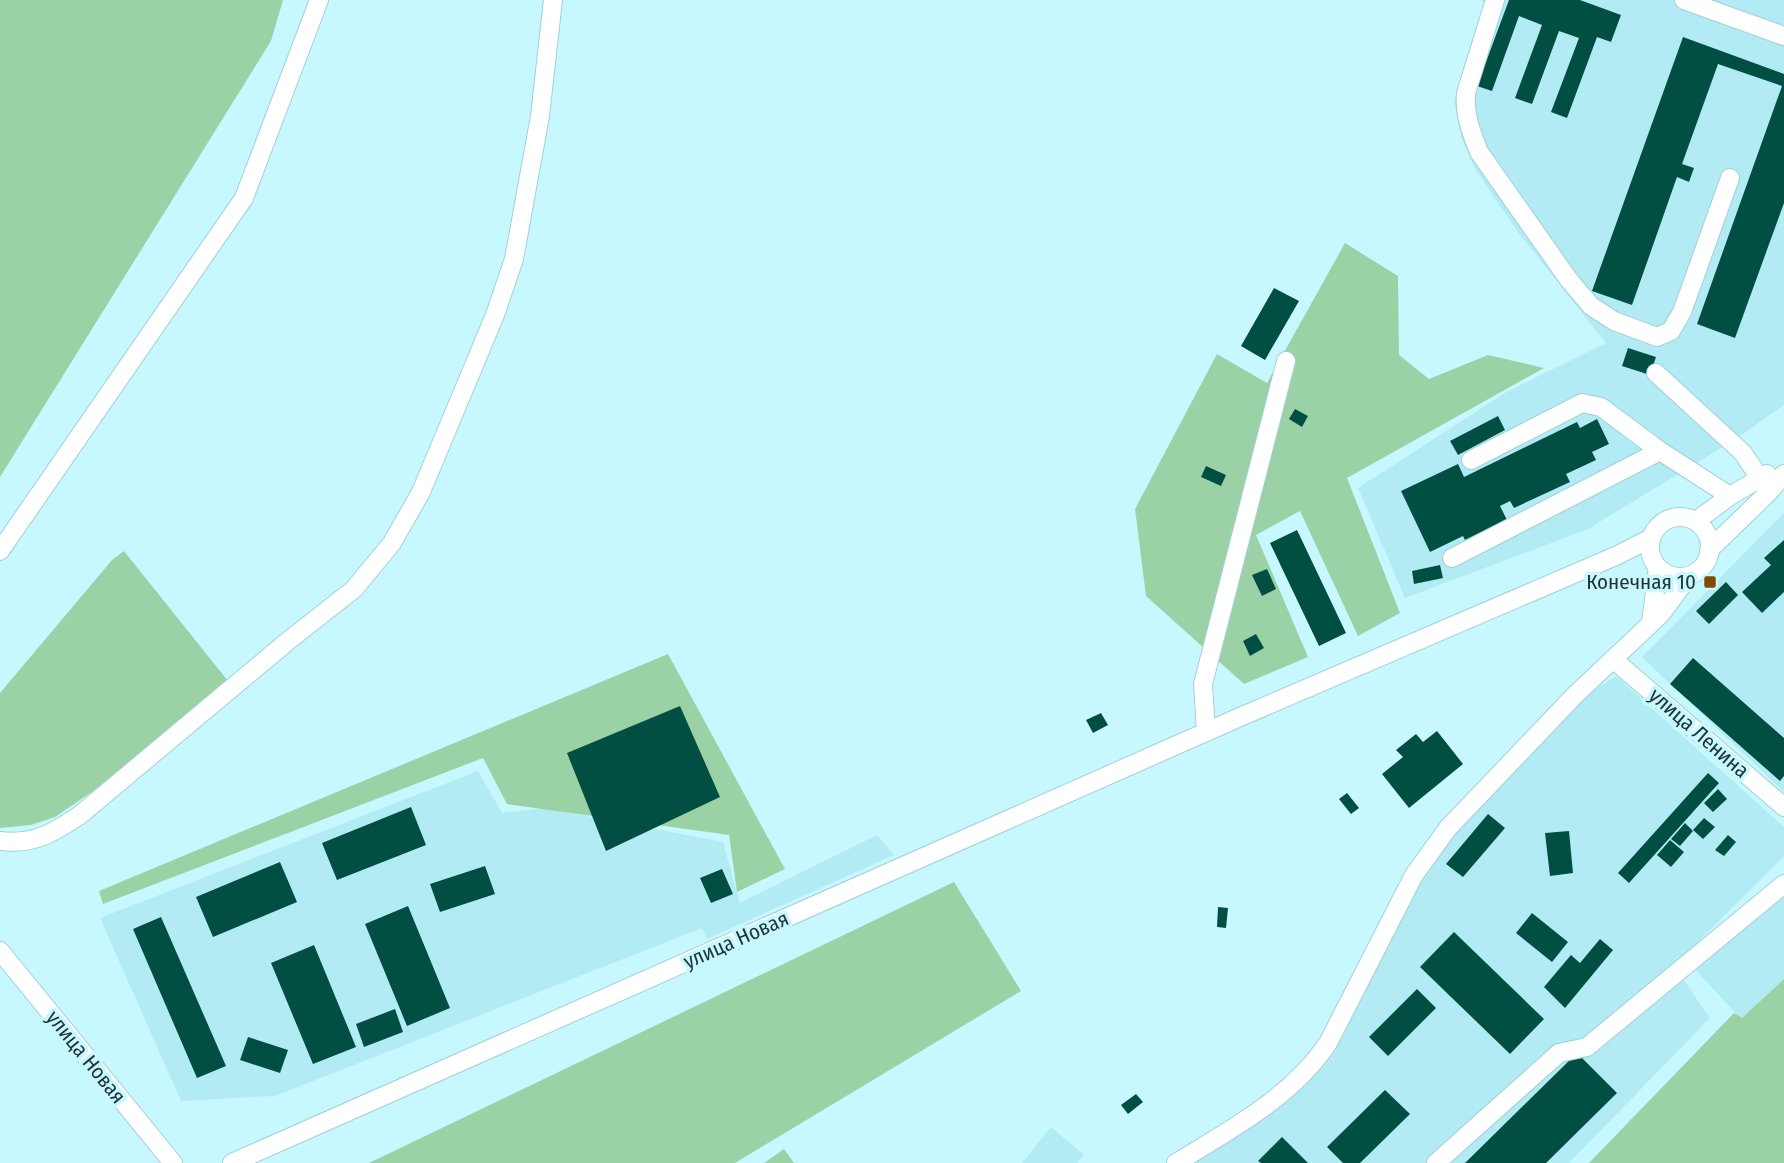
<svg xmlns="http://www.w3.org/2000/svg" width="1784" height="1163" font-family="'Fira Sans Condensed',sans-serif">
	<style>
		.built { fill: #b2ebf3 }
		.green { fill: #9bd2a5 }
		.building { fill: #014f43 }
		.lines { fill: none; stroke-linecap: round; stroke-linejoin: round }
		.minor-casing { stroke: #a1d0d7; stroke-width: 20 }
		.minor { stroke: #fff; stroke-width: 18 }
		.poi-dot { fill: #844b00; stroke: #c8f8ff; stroke-width: 2.5 }
		.labels { text-anchor: middle; stroke-width: 7; stroke-linejoin: round; paint-order: stroke }
		.poi-label { font-size: 21px; fill: #213437; stroke: #c8f8ff; text-anchor: end }
		.street-label { font-size: 21px; fill: #213437; stroke: #c8f8ff }
	</style>
	<rect width="100%" height="100%" fill="#c8f8ff"/>
	<path class="built" d="M1480,0H1784V405L1736,439L1588,529L1405,598L1358,488L1508,391L1606,343L1518,232L1475,169L1461,137L1454,101L1487,3Z
		M1784,513V792L1642,657Z
		M1616,676L1784,827V856L1674,966L1710,1018L1569,1163H1178L1331,1046L1404,891L1484,797L1580,699Z
		M478,771L502,813L545,808L723,842L740,903L877,835L894,855L707,939L702,928L275,1096L181,1101L100,918Z
		M1784,895V979L1741,1019L1693,967Z
		M1051,1127L1084,1155L1077,1163H1022Z"/>
	<path class="green" d="M0,0H283L271,41L0,477Z
		M1345,243L1398,276L1399,355L1429,379L1488,355L1544,368L1347,478L1400,613L1358,636L1300,511L1256,535L1308,657L1244,684L1146,596L1135,509L1217,354L1267,383Z
		M124,551L228,681L99,787L55,817L31,825L0,828V693L112,560Z
		M668,654L785,869L737,892L729,835L507,804L483,758L103,904L99,891Z
		M954,882L1021,991L735,1163H369Z
		M1784,979V1163H1589L1734,1013L1742,1018Z
		M784,1149L794,1163H764Z"/>
	<path class="building" d="M1509,0H1580L1621,15L1611,42L1597,37L1567,118L1551,112L1579,38L1559,31L1532,104L1515,98L1542,25L1519,16L1492,91L1477,86Z
		M1683,37L1784,74V203L1735,338L1697,324L1782,86L1718,64L1682,164L1694,168L1689,182L1677,177L1632,305L1592,291Z
		M1274,288L1299,301L1265,360L1241,346Z
		M1628,348L1656,357L1650,375L1622,366Z
		M1295,409L1308,416L1302,427L1289,419Z
		M1498,416L1505,430L1458,455L1450,441Z
		M1597,419L1609,444L1592,452L1596,460L1566,474L1570,482L1514,508L1510,501L1500,506L1507,520L1465,540L1463,536L1430,552L1401,491L1458,464L1464,477L1577,422L1580,428Z
		M1206,466L1226,475L1221,486L1201,477Z
		M1297,530L1346,633L1319,646L1270,543Z
		M1784,540V592L1762,613L1742,592L1771,565L1764,558Z
		M1440,565L1443,578L1414,584L1412,571Z
		M1267,569L1276,589L1262,596L1252,575Z
		M1726,582L1738,595L1709,624L1696,611Z
		M1256,634L1264,648L1250,656L1243,641Z
		M1693,658L1784,738V776L1780,781L1670,684Z
		M680,706L720,797L606,851L567,753Z
		M1101,713L1108,725L1093,733L1086,720Z
		M1437,731L1463,764L1409,808L1382,774L1403,757L1396,750L1416,734L1423,742Z
		M1708,773L1719,783L1629,883L1618,873Z
		M1718,789L1727,799L1713,812L1704,803Z
		M1347,793L1359,808L1351,814L1339,799Z
		M411,807L426,845L337,880L322,843Z
		M1488,814L1505,828L1463,877L1446,864Z
		M1704,818L1715,827L1703,839L1693,830Z
		M1685,823L1693,831L1680,846L1671,839Z
		M1569,831L1573,873L1550,876L1545,833Z
		M1728,835L1736,842L1724,856L1715,850Z
		M1670,840L1684,852L1671,867L1657,855Z
		M280,862L297,902L213,937L196,897Z
		M485,866L495,894L440,912L430,884Z
		M722,869L733,894L711,903L700,878Z
		M408,906L450,1008L407,1026L365,924Z
		M1218,907L1228,908L1226,928L1217,927Z
		M1532,913L1568,942L1552,962L1516,933Z
		M161,917L226,1066L197,1078L133,929Z
		M1454,932L1544,1019L1510,1054L1420,967Z
		M1600,939L1613,950L1565,1008L1544,987L1571,955L1580,963Z
		M314,945L356,1047L313,1064L271,963Z
		M1417,989L1436,1008L1388,1056L1369,1037Z
		M395,1009L403,1032L364,1047L356,1024Z
		M248,1037L288,1050L280,1073L240,1060Z
		M1577,1053L1617,1093L1546,1163H1465Z
		M1385,1090L1410,1114L1360,1163H1343L1327,1147Z
		M1136,1094L1143,1102L1128,1114L1121,1105Z
		M1282,1137L1308,1163H1261L1258,1161Z"/>
	<g class="lines">
		<g class="minor-casing">
			<path id="minor" d="M1495,0L1466,93C1464,114 1471,132 1479,152L1569,280L1591,306L1614,321L1657,337L1671,331L1682,312L1730,178
				M1684,0L1784,36
				M1656,373L1743,453L1759,477
				M1471,460L1582,403L1601,407L1660,451
				M1650 547a30 30 0 1 1 60 0a30 30 0 1 1-60 0Z
				M1696,521L1730,496L1767,474
				M1709,550L1769,492L1784,474
				M0,551L244,198L319,0
				M1452,558L1660,451L1730,496
				M1651,623L1658,567
				M1613,659L1784,807
				M1206,732L1203,684L1286,361
				M0,841C34,845 53,833 80,815L288,641L354,589L392,543L421,492L495,315L514,259L540,116L553,0
				M0,951L173,1163
				M232,1163L1240,717L1618,555L1651,538
				M1176,1163C1231,1129 1292,1097 1328,1043L1414,875L1448,828L1575,695L1661,614L1689,576
				M1436,1163L1559,1053L1587,1047L1784,884"/>
		</g>
		<use href="#minor" class="minor"/>
	</g>
	<rect class="poi-dot" x="1703" y="575" width="14" height="14" rx="3.5"/>
	<g class="labels">
		<g class="poi-label">
			<text x="1696" y="589">Конечная 10</text>
		</g>
		<g class="street-label">
			<text transform="translate(1699 733) rotate(41)" y="7">улица Ленина</text>
			<text transform="translate(736 940) rotate(-24)" y="7">улица Новая</text>
			<text transform="translate(86 1057) rotate(51)" y="7">улица Новая</text>
		</g>
	</g>
</svg>
